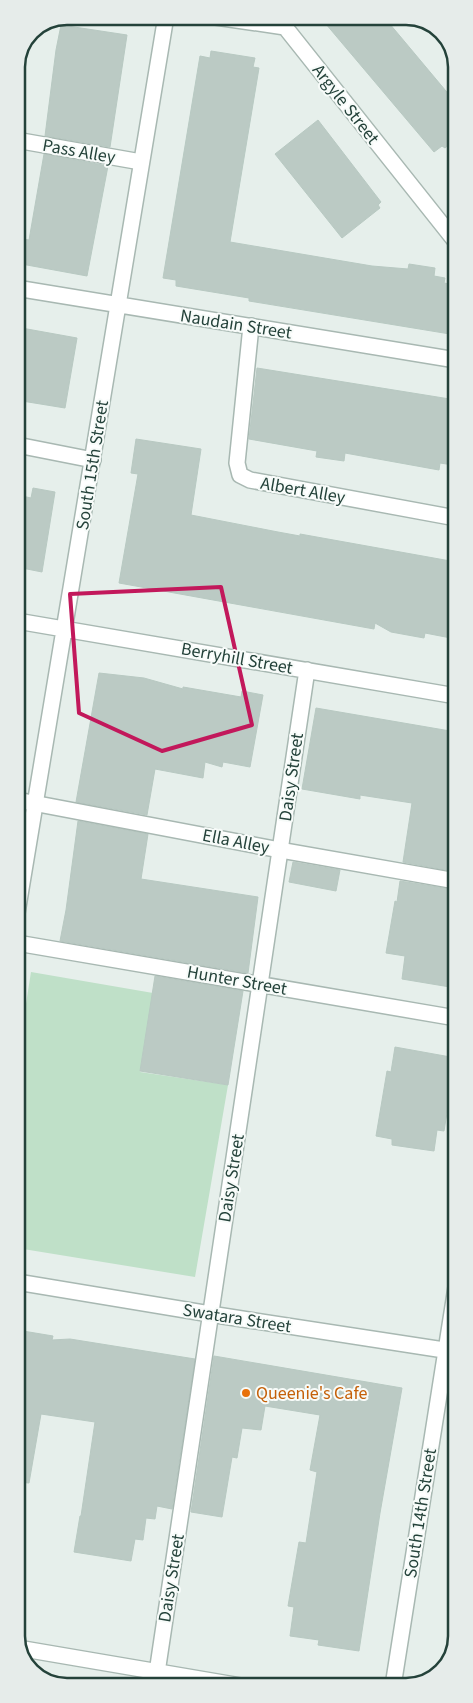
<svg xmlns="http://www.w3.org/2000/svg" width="473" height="1703" font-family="'Source Sans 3',sans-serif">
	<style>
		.green { fill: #bfe0c8 }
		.building { fill: #bbcac4; stroke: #b8c9c2 }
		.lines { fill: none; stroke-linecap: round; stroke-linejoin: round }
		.lane-casing { stroke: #a8b8b2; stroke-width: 18 }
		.street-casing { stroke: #a8b8b2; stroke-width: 18 }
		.lane { stroke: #fff; stroke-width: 15 }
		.street { stroke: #fff; stroke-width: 15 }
		.marked { fill: none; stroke: #c2185b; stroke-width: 4; stroke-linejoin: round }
		.food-dot { fill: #e8710a; stroke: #f7fbf9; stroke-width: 2 }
		.labels { text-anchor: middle; stroke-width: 4; stroke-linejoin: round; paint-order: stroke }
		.street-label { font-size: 18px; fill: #24423a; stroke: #f7fbf9 }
		.food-label { font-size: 18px; fill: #c56008; stroke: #f7fbf9; text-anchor: start }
		.rim { fill: none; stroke: #24423a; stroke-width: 2.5 }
	</style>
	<rect width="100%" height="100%" fill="#e6efeb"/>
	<path class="green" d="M31,972L153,993L140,1072L228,1085L195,1277L17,1248V1061Z"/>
	<path class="building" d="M320,17H384L456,103V139L445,148L442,146L434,152Z
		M61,25L127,35L110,147L45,136L56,50Z
		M211,51L255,58L253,67L259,68L230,242L372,266L408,269L409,264L435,268L434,276L445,278L444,283L456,285V335L249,301V298L176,286V280L163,278L200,56L210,58Z
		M318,120L381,202L378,205L380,208L342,238L275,154Z
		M44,154L108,166L87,276L16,263V238L29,240Z
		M16,327L77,338L65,408L22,401L23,396L16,395Z
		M257,368L456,400V446L453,465L440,463L439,470L345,453L344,461L316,457L317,451L249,439Z
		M136,439L201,449L191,515L278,532L300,536V534L456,562V639L425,633L424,638L391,632L375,623L374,629L119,583L138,474L131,473Z
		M33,488L55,492L42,572L17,567V529L22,496L31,498Z
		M99,673L144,678L183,689V687L241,697L242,691L263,695L250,767L223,762L222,767L205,762L203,778L155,769L147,815L76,802Z
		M316,708L456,732V872L403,862L412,803L360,795V799L302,789Z
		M78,821L148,834L141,879L258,897L248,973L60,941L66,910Z
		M293,862L340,870L336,891L289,882Z
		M400,881L456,890V988L402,979L405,956L386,953L395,901L397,902Z
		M155,976L243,991L228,1085L140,1071Z
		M395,1047L456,1058L444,1131L437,1130L434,1151L392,1145V1139L376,1136L387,1071L391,1072Z
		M17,1330L53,1336L52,1340L70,1339L195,1359L172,1509L157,1506L155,1519L146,1518L143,1540L135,1539L131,1561L74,1552L80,1516H81L95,1422L41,1414L29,1483L17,1482Z
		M214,1356L402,1388L380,1513L359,1651L318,1645L319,1640L290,1636L294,1607L288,1606L299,1542L306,1543L317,1472L310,1470L320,1415L265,1406L261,1430L242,1428L237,1458L232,1457L222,1517L191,1512Z"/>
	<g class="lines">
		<g class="lane-casing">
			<path id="lane" d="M16,140L141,162
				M251,326L237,463L240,475L250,480L456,518
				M17,445L93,460
				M17,800L280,850L456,881"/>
		</g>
		<g class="street-casing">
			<path id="street" d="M209,16L285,27L456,242
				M16,288L456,360
				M17,621L456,696
				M17,913L166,16
				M17,943L456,1018
				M17,1282L210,1314L457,1352
				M18,1648L241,1686
				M155,1686L307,670
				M393,1686L457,1281"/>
		</g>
		<use href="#lane" class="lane"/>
		<use href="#street" class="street"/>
	</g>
	<path class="marked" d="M221,587L252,725L162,751L79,713L70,594Z"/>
	<circle class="food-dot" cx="246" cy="1393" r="5"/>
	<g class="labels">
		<g class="street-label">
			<text transform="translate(346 104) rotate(52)" y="6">Argyle Street</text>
			<text transform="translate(79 151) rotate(10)" y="6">Pass Alley</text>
			<text transform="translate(236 324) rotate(9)" y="6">Naudain Street</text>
			<text transform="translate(92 465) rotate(-81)" y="6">South 15th Street</text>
			<text transform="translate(303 490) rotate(10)" y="6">Albert Alley</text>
			<text transform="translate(237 658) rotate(10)" y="6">Berryhill Street</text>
			<text transform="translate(291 777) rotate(-82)" y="6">Daisy Street</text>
			<text transform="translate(236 841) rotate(11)" y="6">Ella Alley</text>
			<text transform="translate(237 980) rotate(10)" y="6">Hunter Street</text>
			<text transform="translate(231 1178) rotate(-81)" y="6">Daisy Street</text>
			<text transform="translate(237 1318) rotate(9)" y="6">Swatara Street</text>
			<text transform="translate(420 1513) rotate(-81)" y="6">South 14th Street</text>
			<text transform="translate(171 1578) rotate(-81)" y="6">Daisy Street</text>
		</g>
		<g class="food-label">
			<text x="256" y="1399">Queenie's Cafe</text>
		</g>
	</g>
	<path d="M0 0H473V1703H0ZM67 25H406A42 42 0 0 1 448 67V1636A42 42 0 0 1 406 1678H67A42 42 0 0 1 25 1636V67A42 42 0 0 1 67 25Z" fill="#e6ecea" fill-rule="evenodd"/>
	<path class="rim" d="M67 25H406A42 42 0 0 1 448 67V1636A42 42 0 0 1 406 1678H67A42 42 0 0 1 25 1636V67A42 42 0 0 1 67 25Z"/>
</svg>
